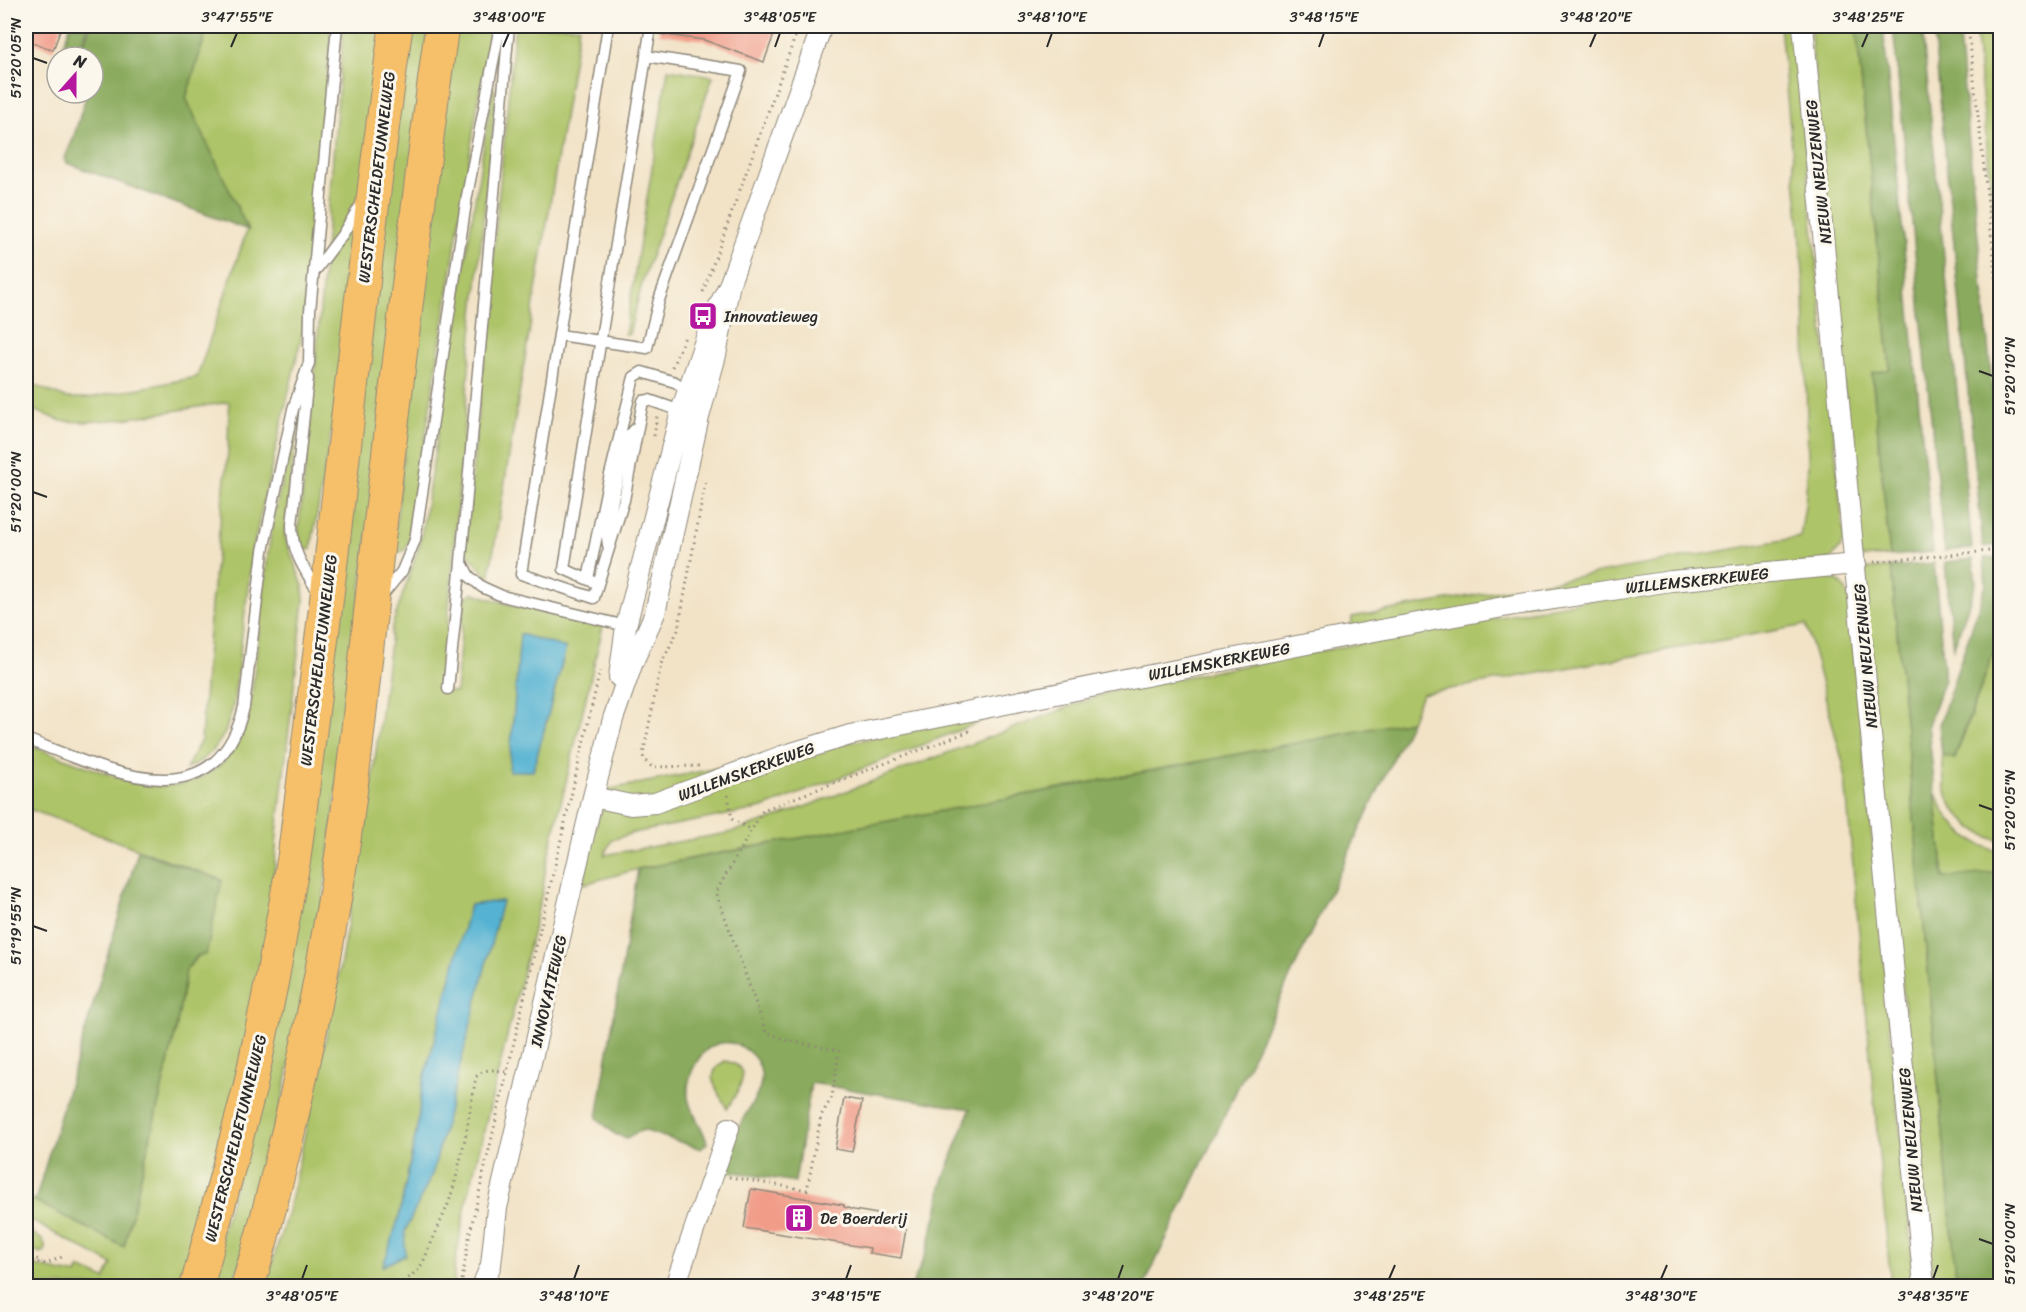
<svg xmlns="http://www.w3.org/2000/svg" width="2026" height="1312" font-family="Sriracha,sans-serif">
	<style>
		.green { fill: #aec469; stroke: #6c784a; stroke-width: 1.5; fill-rule: evenodd }
		.forest { fill: #8aaa5d; stroke: #5a6a44; stroke-width: 1.5 }
		.water { fill: #54b2d2; stroke: #406e7e; stroke-width: 1.5 }
		.building { fill: #f19c89 }
		.lines { fill: none; stroke-linecap: round; stroke-linejoin: round }
		.lane-casing { stroke: #8e8779; stroke-width: 13 }
		.street-casing { stroke: #8e8779; stroke-width: 22 }
		.highway-casing { stroke: #8e8779; stroke-width: 35 }
		.path { stroke: #8e8779; stroke-width: 3; stroke-dasharray: 1.5 4.5; stroke-linecap: butt }
		.lane { stroke: #fff; stroke-width: 10 }
		.street { stroke: #fff; stroke-width: 20 }
		.highway { stroke: #f6c06b; stroke-width: 33 }
		.ticks { fill: none; stroke: #2b2b2b; stroke-width: 2 }
		.labels { text-anchor: middle; stroke-width: 6; stroke-linejoin: round; paint-order: stroke }
		.street-label { font-size: 16px; fill: #2b2b2b; stroke: #fbf7ec }
		.poi-label { font-size: 16px; fill: #2b2b2b; stroke: #fbf7ec; text-anchor: start }
		.neatline { fill: none; stroke: #2b2b2b; stroke-width: 2 }
		.ticks-label { font-size: 15px; text-anchor: middle; fill: #2b2b2b }
	</style>
	<rect width="100%" height="100%" fill="#fbf7ec"/>
	<filter id="ink" filterUnits="userSpaceOnUse"><feTurbulence type="fractalNoise" baseFrequency=".0167" numOctaves="2"/><feDisplacementMap in="SourceGraphic" scale="12" xChannelSelector="R" yChannelSelector="G"/><feConvolveMatrix kernelMatrix="1 2 1 2 8 2 1 2 1" color-interpolation-filters="sRGB"/></filter>
	<filter id="wash" filterUnits="userSpaceOnUse"><feTurbulence type="fractalNoise" baseFrequency=".008" numOctaves="4" result="noise"/><feDisplacementMap in="SourceGraphic" scale="24" xChannelSelector="R" yChannelSelector="G"/><feGaussianBlur stdDeviation="1.35" result="paint"/><feColorMatrix in="noise" values="0 0 0 0 0 0 0 0 0 0 0 0 0 0 0 0 0 1.4 0 .05"/><feComposite in="paint" operator="in"/></filter>
	<g filter="url(#wash)">
		<rect width="100%" height="100%" fill="#f2e3c7"/>
		<path class="green" d="M208,26H332L303,330L253,548L233,707L225,733L213,751L196,764L186,769L201,740L211,605L228,451L229,402L124,419L85,422L61,421L26,407V382L66,398H89L197,377L247,230L186,98Z
			M344,26H385L335,411L311,549L305,550L298,542L299,525L311,417Z
			M407,26H429L324,894L282,1101L233,1286H206L237,1179Z
			M450,26H496L480,89L409,541L405,550L397,553L393,551Z
			M515,26H579L489,579L465,550Z
			M1780,26H1793L1844,537L1840,548L1831,559L1351,630L1352,617L1800,537L1805,506L1808,464L1804,289L1800,230Z
			M1810,26H1856L1890,370L1872,374L1890,556L1860,558Z
			M1975,26H2000V278Z
			M668,69L713,76L643,280L629,334H625Z
			M493,87L496,92L471,345L442,691L456,692L464,601L467,596L473,593L517,607L603,626L546,866L542,893L466,1204L454,1270V1286H265L288,1211L335,996L372,783L392,626L420,544ZM520,634L566,648L533,771ZM470,905L433,1172L405,1231L384,1265L399,1217L417,1128L422,1087Z
			M298,411L285,538L303,586L304,601L277,833L271,920L212,1194L176,1286H26V1264L77,1275L79,1269H82L105,1279L112,1264L26,1218V1196L124,1247L176,1030L186,970L198,956L222,880L26,808V744L132,783C176,792 219,781 240,738C251,716 252,690 255,667C259,629 263,591 268,554C274,506 288,458 298,411Z
			M1891,567L1957,1286H1934L1883,799L1861,570Z
			M1803,578C1825,578 1841,573 1849,598L1915,1286H1891L1844,767L1806,625L1422,694L1411,721L638,869L584,884L587,858L606,790L1005,712L763,808L633,833L612,840L604,855L728,833L770,820L1111,691L1610,596Z
			M2000,635V841C1976,835 1950,813 1945,788C1943,777 1943,766 1942,755L1955,759Z
			M1935,791C1946,822 1969,844 2000,852V872L1944,879Z
			M725,1061C757,1067 737,1092 727,1109C718,1091 702,1074 725,1061Z
			M26,1229C34,1235 48,1239 45,1251L41,1253L26,1247Z"/>
		<path class="forest" d="M70,26H88L77,57H59Z
			M90,26H208L186,98L248,230L67,163L64,160L73,139L87,93H93V57H79Z
			M1856,26H1883L1933,552L1890,556L1872,373L1890,369Z
			M1893,26H1922L1972,548L1944,551Z
			M1933,26H1958L2000,470V545L1983,547Z
			M1999,557L2000,635L1954,759L1942,755L1939,725L1986,585L1984,558Z
			M1973,559L1976,583L1953,650L1945,562Z
			M1934,563L1944,669V679L1928,725L1944,878L2000,872V1286H1957L1891,567Z
			M1411,721L1144,1286H912L927,1250L938,1209L941,1186L970,1109L811,1083L795,1182L723,1170C728,1154 733,1138 741,1123C748,1107 764,1092 761,1073C759,1056 739,1040 721,1043C699,1047 686,1077 688,1097C689,1111 704,1128 707,1143L701,1149L643,1130L626,1138L615,1134L597,1118L638,869Z
			M138,851L222,880L206,955L197,956L186,970L176,1030L124,1247L35,1201Z"/>
		<path class="water" d="M520,634L566,648L533,771H509Z
			M502,901L433,1172L405,1231V1255L383,1266L399,1217L417,1128L422,1087L470,905Z"/>
		<g id="blocks">
			<path class="building" d="M26,26H62L53,50L26,40Z
				M660,26H777L764,62L704,40L659,34Z
				M844,1098L862,1101L852,1152L835,1149Z
				M751,1189L844,1205V1207L854,1210L890,1216L888,1226L906,1229L901,1258L869,1253L870,1248L744,1228Z"/>
		</g>
	</g>
	<g filter="url(#ink)">
		<use href="#blocks" fill-opacity="0" stroke="#8e8779" stroke-width="1.5"/>
		<g class="lines">
			<g class="lane-casing">
				<path id="lane" d="M509,26L461,561L469,576L482,587L502,596L626,626L630,629
					M608,26L521,574L594,598L598,584L564,569L651,26
					M315,271L342,235L362,203
					M559,335L647,348L659,300L741,71L646,56
					M308,378L292,525C292,553 304,568 318,592
					M608,545L606,530L627,438L638,426
					M588,579L607,487L634,377L642,372L675,382L688,390
					M598,584L624,500L643,401L649,400L681,411
					M381,597L402,571L415,540L467,196L500,26
					M448,689L461,562
					M26,739C101,767 215,827 244,707L263,551L293,409L309,363L310,311L337,26"/>
			</g>
			<g class="street-casing">
				<path id="street" d="M1803,26L1924,1286
					M619,677L626,626L681,411L712,320L730,283L822,26
					M593,797L631,805L655,803L782,756L850,735L1332,639L1514,605L1671,581L1856,564
					M482,1286L491,1265L497,1208L593,797L613,719L633,662L655,613L699,417L716,355L730,283
					M675,1286L729,1128"/>
			</g>
			<g class="highway-casing">
				<path id="highway" d="M197,1286L250,1087L272,980L294,858L326,604L375,183L396,26
					M248,1286C287,1153 315,1017 338,879C356,766 366,650 379,535C399,365 418,195 442,26"/>
			</g>
			<path class="path" d="M1968,26L2000,311
				M703,292L799,26
				M672,367L685,337
				M654,436L657,416
				M1874,562L2000,550
				M699,766L652,767L644,760L643,755L661,664L678,630L706,479
				M728,795L732,819L752,830
				M729,1177L807,1190L821,1116L832,1097L839,1050L789,1041L766,1032L716,892L763,810L970,731
				M26,1253L42,1262
				M26,1260L46,1264L64,1256
				M399,1286L419,1269L424,1260L449,1202L456,1178L465,1139L476,1077C485,1067 495,1070 507,1072
				M461,1286L470,1232L600,671"/>
			<use href="#lane" class="lane"/>
			<use href="#street" class="street"/>
			<use href="#highway" class="highway"/>
		</g>
	</g>
	<path class="ticks" d="M231,47L237,33M503,47L509,33M775,47L780,33M1047,47L1052,33M1319,47L1324,33M1590,47L1596,33M1862,47L1868,33M33,58L47,63M1979,371L1993,376M33,492L47,497M1979,805L1993,810M33,926L47,931M1979,1239L1993,1244M302,1279L307,1265M574,1279L579,1265M846,1279L851,1265M1118,1279L1123,1265M1389,1279L1395,1265M1661,1279L1667,1265M1933,1279L1938,1265"/>
	<defs>
		<g id="bus-square" transform="scale(1.5)"><rect x="-9" y="-9" width="18" height="18" rx="4" fill="#b5179e" stroke="#fbf7ec"/><path d="M-5-6H5V4H4V6H2V4H-2V6H-4V4H-5ZM-3.5-4V0h7V-4ZM-3.5 1.2v1.5H-2V1.2ZM2 1.2v1.5H3.5V1.2Z" fill="#fff"/></g>
		<g id="building-square" transform="scale(1.5)"><rect x="-9" y="-9" width="18" height="18" rx="4" fill="#b5179e" stroke="#fbf7ec"/><path d="M-4-6H4V6H1V3H-1V6H-4ZM-2.5-4.3h1.7v1.8h-1.7ZM.8-4.3h1.7v1.8H.8ZM-2.5-1h1.7V.8h-1.7ZM.8-1h1.7V.8H.8Z" fill="#fff"/></g>
	</defs>
	<g fill-rule="evenodd">
		<use href="#bus-square" x="703" y="316"/>
		<use href="#building-square" x="799" y="1218"/>
	</g>
	<g class="labels">
		<g class="street-label">
			<text transform="translate(1818 172) rotate(-96)" y="6">NIEUW NEUZENWEG</text>
			<text transform="translate(376 177) rotate(-83)" y="6">WESTERSCHELDETUNNELWEG</text>
			<text transform="translate(1697 580) rotate(-6)" y="6">WILLEMSKERKEWEG</text>
			<text transform="translate(1865 656) rotate(-95)" y="6">NIEUW NEUZENWEG</text>
			<text transform="translate(318 660) rotate(-83)" y="6">WESTERSCHELDETUNNELWEG</text>
			<text transform="translate(1219 661) rotate(-11)" y="6">WILLEMSKERKEWEG</text>
			<text transform="translate(746 771) rotate(-20)" y="6">WILLEMSKERKEWEG</text>
			<text transform="translate(548 991) rotate(-77)" y="6">INNOVATIEWEG</text>
			<text transform="translate(235 1138) rotate(-76)" y="6">WESTERSCHELDETUNNELWEG</text>
			<text transform="translate(1910 1140) rotate(-95)" y="6">NIEUW NEUZENWEG</text>
		</g>
		<g class="poi-label">
			<text x="724" y="322">Innovatieweg</text>
			<text x="820" y="1224">De Boerderij</text>
		</g>
	</g>
	<rect width="2026" height="1312" fill="none" stroke="#fbf7ec" stroke-width="66"/>
	<g transform="translate(75 75) rotate(21)"><circle r="28" fill="#fbf7ec" stroke="#a8a59f" stroke-width="1.5"/>
	<path d="M0-4.5L10 22L0 15L-10 22Z" fill="#b5179e"/>
	<text y="-9" font-size="16" font-weight="bold" text-anchor="middle" fill="#2b2b2b">N</text>
	</g>
	<rect x="33" y="33" width="1960" height="1246" class="neatline"/>
	<g class="ticks-label">
		<text x="237" y="22">3°47'55"E</text>
		<text x="509" y="22">3°48'00"E</text>
		<text x="780" y="22">3°48'05"E</text>
		<text x="1052" y="22">3°48'10"E</text>
		<text x="1324" y="22">3°48'15"E</text>
		<text x="1596" y="22">3°48'20"E</text>
		<text x="1868" y="22">3°48'25"E</text>
		<text transform="translate(16 58) rotate(-90)" y="5">51°20'05"N</text>
		<text transform="translate(2010 376) rotate(-90)" y="5">51°20'10"N</text>
		<text transform="translate(16 492) rotate(-90)" y="5">51°20'00"N</text>
		<text transform="translate(2010 810) rotate(-90)" y="5">51°20'05"N</text>
		<text transform="translate(16 926) rotate(-90)" y="5">51°19'55"N</text>
		<text transform="translate(2010 1244) rotate(-90)" y="5">51°20'00"N</text>
		<text x="302" y="1301">3°48'05"E</text>
		<text x="574" y="1301">3°48'10"E</text>
		<text x="846" y="1301">3°48'15"E</text>
		<text x="1118" y="1301">3°48'20"E</text>
		<text x="1389" y="1301">3°48'25"E</text>
		<text x="1661" y="1301">3°48'30"E</text>
		<text x="1933" y="1301">3°48'35"E</text>
	</g>
</svg>
